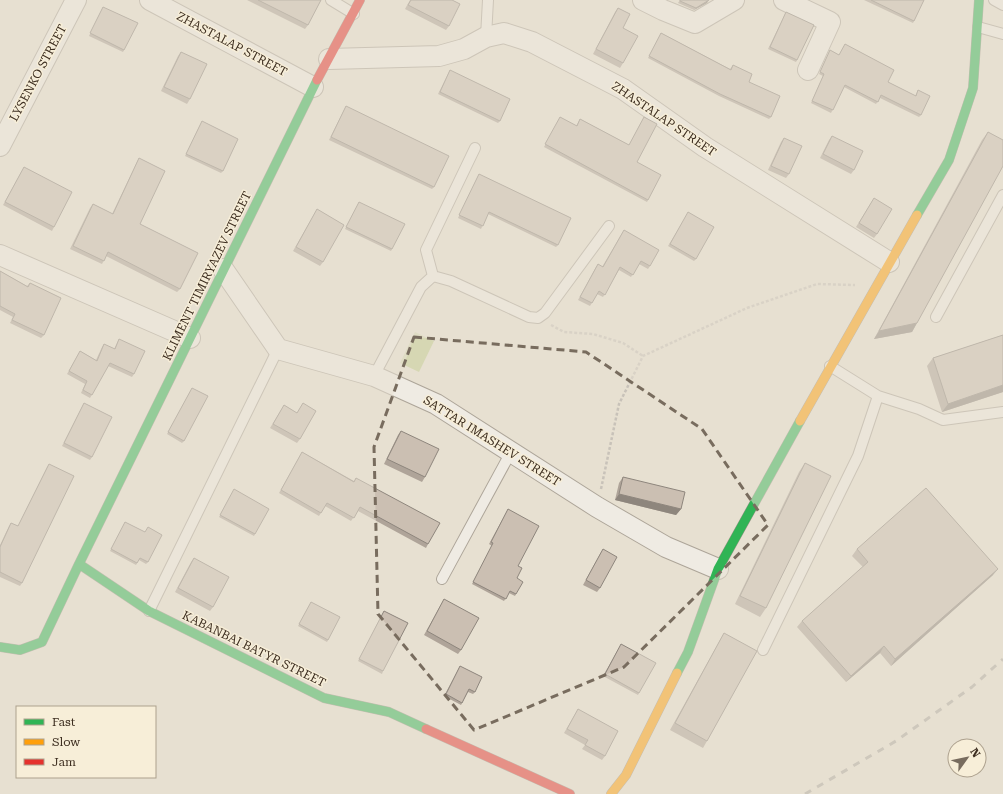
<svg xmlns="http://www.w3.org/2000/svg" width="1003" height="794" font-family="'Roboto Serif',serif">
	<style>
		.garden { fill: #d6d7b3 }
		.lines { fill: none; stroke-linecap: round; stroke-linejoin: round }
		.lane-casing { stroke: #ada599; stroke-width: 12 }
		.street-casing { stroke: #ada599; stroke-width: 22 }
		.fast-casing { stroke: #9c958a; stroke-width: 10 }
		.slow-casing { stroke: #9c958a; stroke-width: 10 }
		.jam-casing { stroke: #9c958a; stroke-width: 10 }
		.path { stroke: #c8c2b9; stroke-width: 2.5; stroke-dasharray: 3 2; stroke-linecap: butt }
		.lane { stroke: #efebe3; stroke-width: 10 }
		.street { stroke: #efebe3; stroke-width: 20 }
		.fast { stroke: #30b455; stroke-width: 9 }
		.slow { stroke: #ff9f0a; stroke-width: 9 }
		.jam { stroke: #e5322d; stroke-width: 9 }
		.rail { stroke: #afaaa2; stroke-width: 3; stroke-dasharray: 7 7; stroke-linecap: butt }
		.wall { fill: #afa499 }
		.shaded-wall { fill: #8e867d }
		.building { fill: #cbbfb2; stroke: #8e867d }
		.marked { fill: none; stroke: #786c5e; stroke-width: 3; stroke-dasharray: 8 5; stroke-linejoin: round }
		.labels { text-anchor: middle; stroke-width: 3; stroke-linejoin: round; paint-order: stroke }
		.street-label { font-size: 12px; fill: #3d2e20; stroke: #f7eed8 }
	</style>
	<rect width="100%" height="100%" fill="#e7e0d1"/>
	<path class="garden" d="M415,332L434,341L419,372L400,363Z"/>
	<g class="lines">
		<g class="lane-casing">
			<path id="lane" d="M331,0L354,14
				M994,0L1003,5
				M978,27L1003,34
				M486,37L488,0
				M433,276L426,250L475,148
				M936,317L1003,195
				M830,366L878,396L919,409L943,420L1003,412
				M374,376L421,287L433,276L451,281L529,317L538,318L545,313L609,226
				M442,579L511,452
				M149,611L278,349
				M763,650L858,456L878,396"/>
		</g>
		<g class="street-casing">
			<path id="street" d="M150,0L313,87
				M643,0L663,10L695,23L734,0
				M784,0L830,22L808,70
				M329,59L439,56L464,49L486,37L504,33L532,42L623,89L705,147L889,262
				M0,146L76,0
				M0,255L190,338
				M223,269L278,349L374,376L436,404L597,507L666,547L718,569"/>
		</g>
		<g class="fast-casing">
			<path id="fast" d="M917,215L949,160L973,88L979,0
				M79,564L317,80
				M0,647L20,650L42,642L79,564L149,611L324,698L389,712L426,729
				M677,673L688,652L718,569L800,421"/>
		</g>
		<g class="slow-casing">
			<path id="slow" d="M800,421L917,215
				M611,794L626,775L677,673"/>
		</g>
		<g class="jam-casing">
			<path id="jam" d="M317,80L360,0
				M426,729L570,794"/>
		</g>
		<path class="path" d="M551,325L564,332L593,334L623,343L643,356
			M601,489L619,404L643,356L747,308L817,284L855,285"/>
		<use href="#lane" class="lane"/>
		<use href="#street" class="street"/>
		<use href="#fast" class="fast"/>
		<use href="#slow" class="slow"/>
		<use href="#jam" class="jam"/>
		<path class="rail" d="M805,794L896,741L972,687L1003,659"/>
	</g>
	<path class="wall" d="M247,0H321L308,25L305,29Z
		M410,0H452L449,26L446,30L405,9Z
		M680,0H709L707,3L694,10L678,3Z
		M864,0H924L913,23Z
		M103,7L124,50L123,52L89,36Z
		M618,8L623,28V63L620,68L593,54L615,12Z
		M786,12L797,60L796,62L768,49Z
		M661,33L730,69L733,65L749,82L771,117L769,119L719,96L648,58Z
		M845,44L888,82L915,96L918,90L921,115L919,117L880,98L876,104L844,87L831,113L811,103L823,76L819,74L829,52L830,50L839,55Z
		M181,52L190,99L187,104L161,91L178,56Z
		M450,70L500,121L498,123L438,94Z
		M346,106L434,187L432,189L329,140Z
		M560,117L576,126L580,119L629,145L644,117L637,162L648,200L647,202L544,147Z
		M202,121L223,171L221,173L185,156Z
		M988,132L917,323L912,332L874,339L982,140Z
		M832,136L854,170L851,174L820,158L829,140Z
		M784,138L789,174L786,178L768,170L781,142Z
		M139,158L140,224L180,289L177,292L106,256L102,264L70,249L90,208L93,204L112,214L137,162Z
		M24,167L54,227L52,231L3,205Z
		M479,174L558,245L556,247L488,214L481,229L458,218Z
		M874,198L877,234L874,238L856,227Z
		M359,202L392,249L391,251L345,229Z
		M317,209L323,262L320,266L293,251Z
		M687,215L696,259L694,261L668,246Z
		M624,230L650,266L648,269L639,264L631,277L619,270L603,297L597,294L590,306L578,300L596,267L598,264L602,267Z
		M0,271L27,286L30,283L44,335L41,338L10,323L13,317L0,310Z
		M1003,335V392L942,412L927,366L933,358Z
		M119,339L134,374L132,377L108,366L90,398L81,393L85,384L67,374L80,351L96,360L102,347L104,344L114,349Z
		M192,388L184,441L182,443L167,434Z
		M84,403L92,457L90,460L62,446Z
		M303,403L300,439L297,443L270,428L284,405L297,413Z
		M401,431L425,477L422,482L384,464L398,435Z
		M302,452L354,481L356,478L428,544L426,548L358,511L351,521L325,506L319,516L279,493Z
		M805,463L766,608L760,617L735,604L799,472Z
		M49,464L22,583L20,586L0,577V545L9,526L11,523L18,526L47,467Z
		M623,477L681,509L676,515L615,500L619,483Z
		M233,491L255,534L254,536L219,517Z
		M508,509L518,566L517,578L516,594L515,596L509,593L504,601L472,584L492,546L489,544Z
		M125,522L148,562L146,564L139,560L136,565L110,551Z
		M603,549L600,588L597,592L583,585L600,554Z
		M857,549L993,575L891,666L880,653L846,682L797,627L802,621L863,567L852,556Z
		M194,558L213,607L210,611L175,592L191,562Z
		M444,599L461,650L458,654L424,635Z
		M311,602L328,640L327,642L298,626Z
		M384,611L383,671L382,674L358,661Z
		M724,633L707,741L703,748L670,730L720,640Z
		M620,646L639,693L638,695L603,676Z
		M460,666L475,692L473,694L468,692L461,705L444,696Z
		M578,709L605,756L602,760L582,749L585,745L564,733Z"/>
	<path class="shaded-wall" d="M708,1L707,3L694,10L696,8Z
		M917,323L912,332L874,339L879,331Z
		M1003,385V392L942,412L948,404Z
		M619,494L681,509L676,515L615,500Z
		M998,569L993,575L891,666L895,659Z
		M884,646L880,653L846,682L851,676Z"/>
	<path class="building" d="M258,0H321L308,25Z
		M411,0H452L460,4L449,26L408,5Z
		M680,0H709L696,8L680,1Z
		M871,0H924L914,21Z
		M103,7L138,23L124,50L90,33Z
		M618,8L630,14L623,28L638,36L623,63L596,49Z
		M786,12L814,25L797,60L770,47Z
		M661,33L731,70L733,65L752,74L749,82L780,96L771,117L720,94L649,56Z
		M845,44L894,70L888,82L916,96L918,90L930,96L921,115L881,95L878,102L845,85L833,110L812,101L824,74L820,72L830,50L839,55Z
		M181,52L207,64L190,99L164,87Z
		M450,70L510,99L500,121L440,92Z
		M346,106L449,156L434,187L331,137Z
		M560,117L577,126L580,119L629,145L644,117L657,124L637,162L661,175L648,200L545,144Z
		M202,121L238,139L223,171L186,154Z
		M988,132L1003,140V166L917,323L879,331Z
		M832,136L863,151L854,170L823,154Z
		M784,138L802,146L789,174L771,166Z
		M139,158L165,171L140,224L198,253L180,289L108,252L104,261L73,246L93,204L113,214Z
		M24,167L72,192L54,227L5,202Z
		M479,174L571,218L558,245L489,212L483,226L459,215Z
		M874,198L892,209L877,234L859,223Z
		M359,202L405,224L392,249L346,227Z
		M317,209L344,225L323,262L296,247Z
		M688,212L714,227L696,259L670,244Z
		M624,230L659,250L650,266L641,261L633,275L620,267L605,295L599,291L592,303L580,297L598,264L603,267Z
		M0,271L28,287L30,283L61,298L44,335L12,320L15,314L0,306Z
		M1003,335V385L948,404L933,358Z
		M119,339L145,351L134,374L110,363L92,395L83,390L87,381L69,371L80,351L97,361L104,344L115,349Z
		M192,388L208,396L184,441L168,432Z
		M84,403L112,417L92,457L64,443Z
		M303,403L316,411L300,439L273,424L284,405L297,413Z
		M401,431L439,449L425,477L387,459Z
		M302,452L354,482L356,478L440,523L428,544L360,507L354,518L327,503L321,513L281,490Z
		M805,463L831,476L766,608L740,596Z
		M49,464L74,476L22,583L0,572V547L11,523L18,526Z
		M623,477L685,492L681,509L619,494Z
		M926,488L998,569L895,659L884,646L851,676L802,621L868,562L857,549Z
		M234,489L269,509L255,534L220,515Z
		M508,509L539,526L518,566L522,568L517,578L523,582L516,594L510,591L506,599L473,582L493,543L491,542Z
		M125,522L145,532L148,527L162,535L148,562L140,558L137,563L111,549Z
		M603,549L617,557L600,588L586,580Z
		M194,558L229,577L213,607L178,588Z
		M444,599L479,618L461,650L427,631Z
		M311,602L340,617L328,640L299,624Z
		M384,611L408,623L383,671L359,659Z
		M724,633L757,651L707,741L675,723Z
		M621,644L656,663L639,693L605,674Z
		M460,666L482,677L475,692L469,689L462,703L446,694Z
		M578,709L618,731L605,756L585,745L588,740L567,729Z"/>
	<path d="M0 0H1003V794H0ZM414,337L586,352L702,429L768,525L624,667L474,730L378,614L374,447Z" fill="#e7e0d1" fill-opacity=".55" fill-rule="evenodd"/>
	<path class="marked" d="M414,337L586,352L702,429L768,525L624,667L474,730L378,614L374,447Z"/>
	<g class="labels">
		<g class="street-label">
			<text transform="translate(232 44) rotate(28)" y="4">ZHASTALAP STREET</text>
			<text transform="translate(38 73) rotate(-62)" y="4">LYSENKO STREET</text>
			<text transform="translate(664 119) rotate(34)" y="4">ZHASTALAP STREET</text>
			<text transform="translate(207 276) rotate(-64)" y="4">KLIMENT TIMIRYAZEV STREET</text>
			<text transform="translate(492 441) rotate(32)" y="4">SATTAR IMASHEV STREET</text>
			<text transform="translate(254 649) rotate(26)" y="4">KABANBAI BATYR STREET</text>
		</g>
	</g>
	<rect x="16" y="706" width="140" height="72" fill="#f7eed8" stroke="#ada18e"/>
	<rect x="24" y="719" width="20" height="6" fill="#30b455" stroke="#ada18e"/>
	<text x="52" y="726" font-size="12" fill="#3d2e20">Fast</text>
	<rect x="24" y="739" width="20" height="6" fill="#ff9f0a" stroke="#ada18e"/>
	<text x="52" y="746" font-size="12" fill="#3d2e20">Slow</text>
	<rect x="24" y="759" width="20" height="6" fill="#e5322d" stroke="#ada18e"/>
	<text x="52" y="766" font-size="12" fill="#3d2e20">Jam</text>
	<g transform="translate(967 758) rotate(57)"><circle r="19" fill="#f7eed8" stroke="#ada18e"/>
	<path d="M0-3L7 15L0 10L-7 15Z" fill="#786c5e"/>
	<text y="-6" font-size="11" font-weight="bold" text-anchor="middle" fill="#3d2e20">N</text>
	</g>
</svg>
